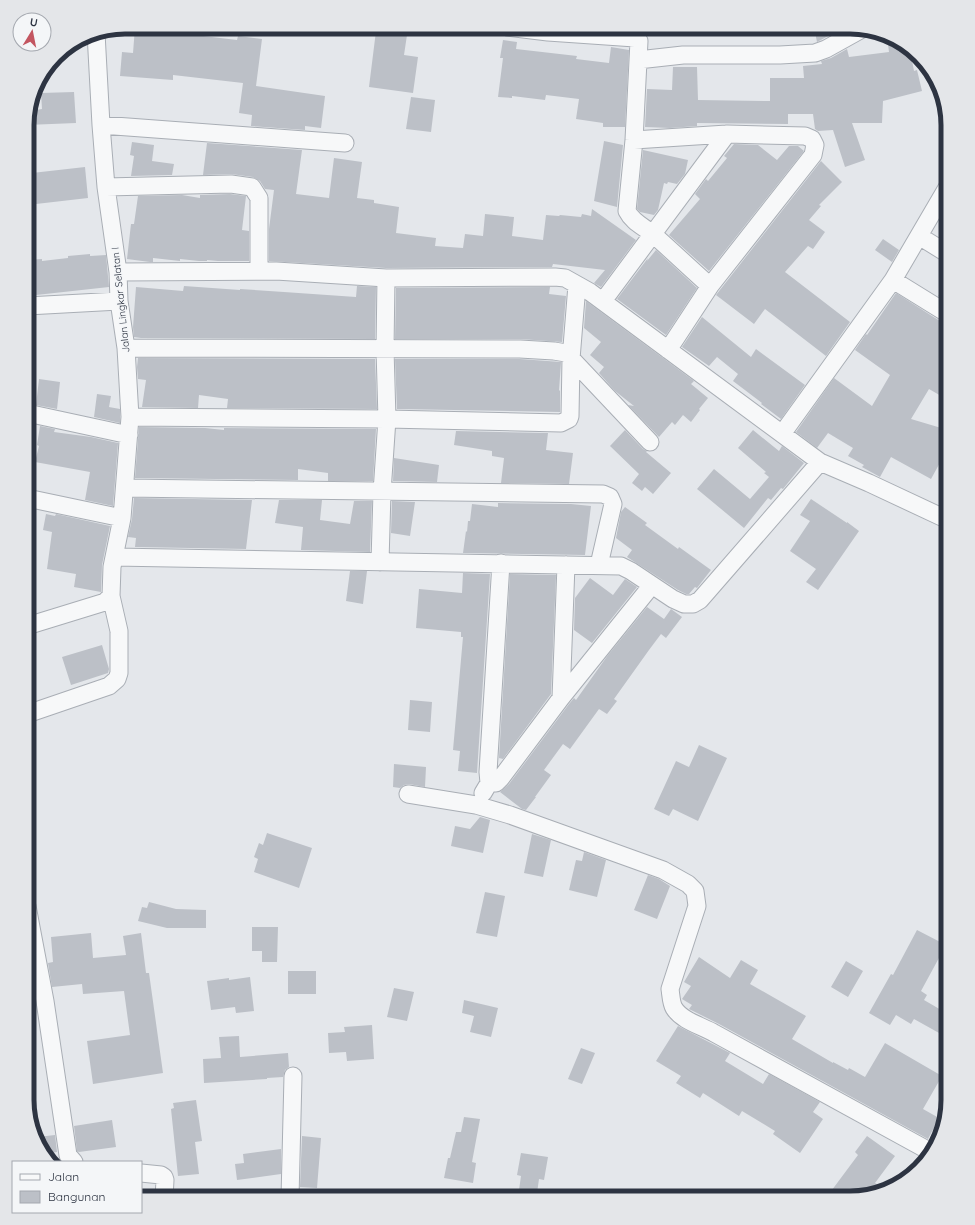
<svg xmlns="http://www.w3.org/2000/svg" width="975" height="1225" font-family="Quicksand,sans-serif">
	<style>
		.building { fill: #bcc0c7 }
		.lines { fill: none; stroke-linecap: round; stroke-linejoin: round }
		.minor-casing { stroke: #a9aeb5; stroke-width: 19 }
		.minor { stroke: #f7f8f9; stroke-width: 17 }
		.labels { text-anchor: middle; stroke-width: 3; stroke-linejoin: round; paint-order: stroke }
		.street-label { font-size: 10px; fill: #2d3442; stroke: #f4f6f8 }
		.rim { fill: none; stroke: #2d3442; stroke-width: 5 }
	</style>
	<rect width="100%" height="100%" fill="#e4e7eb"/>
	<path class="building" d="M135,27H195V35L237,40L238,36L262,39L256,86L325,96L321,128L305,126V130L251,126L252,115L239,113L243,83L173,75V80L120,76L122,52L133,53Z
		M814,27H843V28L817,42Z
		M376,31L407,35L404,55L418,57L413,93L369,87Z
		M887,36L899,40L910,50L914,71L917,70L922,91L883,101L882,123H852L865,160L845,167L833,130L818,131L815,129L813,114H788V124L697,123V126L670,128L645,127L647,89L672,90L673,67H697L698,100L770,101V78H804L803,66L822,64L821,61L831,58L847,49L849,57L889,52Z
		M503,40L517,42L516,49L577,56L576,59L609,63L611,47L629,50L625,127H603V123L576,119L579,99L546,95L545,100L512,96V98L498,97L503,58H500Z
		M74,92L76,123L27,125V118L29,111L42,109L41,93Z
		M411,97L435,100L431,132L406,129Z
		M604,141L623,145L617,207L594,201Z
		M132,142L154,145L152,161L174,164L172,175L131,176L134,156L130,155Z
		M207,143L302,150L296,194L329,198L334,158L362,162L357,198L374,200V203L399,207L396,233L436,238L435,246L463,248L465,234L483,236L485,214L514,217L512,236L543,240L546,215L559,216L560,215L581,217L582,214L591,216L592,209L636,240L601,287L594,283L605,270L553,264L552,267L386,268L269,261V229L274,190L265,189L260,181L253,177L231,174L203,175Z
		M734,144L758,145L777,160L789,146H798L804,151L709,271L669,235L700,199L695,194L706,179L708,181L727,158L724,156Z
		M643,150L688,160L685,174L677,184L668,182L667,184L664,183L658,210L654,215L640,212L637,209Z
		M821,161L842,182L819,205L821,206L809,220L825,232L813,249L808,246L785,272L850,322L826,356L765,309L754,324L716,295Z
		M85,167L88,198L36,204L32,173Z
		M230,194L246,196L242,230L249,231V261H218L207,260V261H199L180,259V261L153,258V262H150L127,259L131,224H134L138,196L182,195L200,198V195Z
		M883,239L899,250L892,262L875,250Z
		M656,250L697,288L666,335L617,299L648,258L647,261Z
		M90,254V256L106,255L109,287L27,296V260L42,259V261L68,258V256Z
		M948,279V302L938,296Z
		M184,286L240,290V289L284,292L356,297L357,286L376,287L375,339L141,338L134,337L133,327L136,287L183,291Z
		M550,287L549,294L566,296L562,342L520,339H395L396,288Z
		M896,293L943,323L948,324V400L929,389L911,419L948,430V439L942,459L931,479L891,457L880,477L862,467L864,465L848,456L853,448L828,433L817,448L796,432L834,378L872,406L890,375L855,350L866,334L867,335Z
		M586,301L694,381L691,384L708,398L699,409L700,410L691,422L683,415L675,425L672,422L659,437L628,405L634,406L615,391L599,373L604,367L590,355L601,342L584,328Z
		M702,317L751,357L756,349L805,385L781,419L761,404L762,403L733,381L738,374L717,357L709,366L682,347Z
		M138,358L375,359L377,409L227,408L228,399L199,395L198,408L142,407L146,380L138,379L137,367Z
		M395,359H520L561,362L559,391L560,390V412L397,409Z
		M39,379L60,382L57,409L36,405Z
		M97,394L111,396L109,407L120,409V423L94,417Z
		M40,426L55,429L54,432L91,437L118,443L113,506L85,500L90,472L35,462L39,446L37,445Z
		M139,427L205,428L224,430V428L376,429L373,481H328V473L298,469V480L135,478Z
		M625,430L643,449L647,451L646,452L671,473L653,494L645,487L642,491L632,483L639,474L610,446Z
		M753,430L779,451L782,446L804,463L783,489L781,488L771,500L768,498L744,528L697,489L714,469L750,499L769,477L764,473L766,472L738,448Z
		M456,431L548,433L546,450L573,453L569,484L501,483L504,458L492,456V451L454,445Z
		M394,458L439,465L437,482L393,481Z
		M134,498L252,500L246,549L135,547L136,538L128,537L132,519Z
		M811,499L847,523V522L859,531L818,590L806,582L816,569L790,551L810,521L800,515Z
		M279,500H322L320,520L350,524L354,501H372L370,552L301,550L303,527L275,523Z
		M392,501L415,502L410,536L391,533Z
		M498,503L571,504L591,506L585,555L463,553L466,531L467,532L468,521H470L472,504L498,507Z
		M625,507L647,523L645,525L678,549L679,547L711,570L697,588L695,587L689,594H686L678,590L627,557L632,550L616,538L621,512Z
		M46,514L55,516L56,514L110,526L102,565L101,592L74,587L76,574L47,569L52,532L43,530Z
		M350,571H367L363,604L346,601Z
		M463,573L490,574L477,773L458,771L460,751L453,750L463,637H461V632L416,628L419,589L462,593Z
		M510,574L556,575L551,694L503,759L499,758Z
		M590,578L613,595L625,579L637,587L592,643L574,630L575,598Z
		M647,607L664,619L671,609L682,617L666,638L661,634L649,650L614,699L617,701L607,714L599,709L570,749L563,744L544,770L551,775L535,797H536L526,810L522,809L500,792L509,784L569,704L574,698L576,700L608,655Z
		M102,645L109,669L108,673L71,685L62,657Z
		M410,700L432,702L430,732L408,730Z
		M699,745L727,758L698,821L673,809L669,816L654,809L676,761L689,767Z
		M394,764L426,767L425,787L409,784L404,785L400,788L393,787Z
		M480,817L490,820L483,853L451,846L455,826L470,829Z
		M267,833L312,848L299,888L254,872L258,859L254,857L259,843L263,845Z
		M532,834L551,840L543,877L524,873Z
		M584,852L606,860L597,897L569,890L576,860L582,861Z
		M648,875L659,879L670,886L657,919L634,910Z
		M485,892L505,896L497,937L476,933Z
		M149,902L176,909L206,910V928H167L138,921L142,907L147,908Z
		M252,927H278L277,962H262V951H252Z
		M917,930L946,945L921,991L927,995L924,1000L948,1014V1038L914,1019L911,1024L896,1015L890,1025L869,1013L891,974L893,975Z
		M91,933L93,958L126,955L123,936L141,933L146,973H149L163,1073L93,1084L87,1041L130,1035L124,991L83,994L82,984L52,987L48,963L53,962L51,937Z
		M699,957L730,978L741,960L758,970L750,984L806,1016L792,1039L833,1063V1062L848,1070L849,1068L865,1077L885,1043L942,1076L923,1109L939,1118L928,1139L719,1024L689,1009L692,1005L682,999L691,986L684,982Z
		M846,961L863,971L848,997L831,987Z
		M288,971H316V994H288Z
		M250,977L254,1011L236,1013L235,1007L211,1010L207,981L229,978V980Z
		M394,988L414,992L407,1021L387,1017Z
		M464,1000L498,1008L491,1037L470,1032L474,1016L462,1013Z
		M372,1025L374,1059L347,1061L346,1052L329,1053L328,1033L345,1032L344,1027Z
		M678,1026L730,1053L725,1061L763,1084L769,1074L820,1102L813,1112L823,1119L800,1153L773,1134L775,1131L742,1111L739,1116L703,1093L700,1098L676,1083L681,1076L656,1061Z
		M239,1036L240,1057L288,1053L289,1067L285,1070L283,1077L267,1078V1079L204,1083L203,1059L221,1058L219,1037Z
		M581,1048L595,1053L582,1084L568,1079Z
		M196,1100L202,1141L195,1142L199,1174L178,1176L171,1109L174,1108L173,1103Z
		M464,1117L480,1119L472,1162L476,1163L473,1183L444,1178L448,1158H450L456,1132H461Z
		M112,1120L116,1147L79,1152L77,1151L74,1126Z
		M55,1135L57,1152L43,1154L38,1137Z
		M302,1136L321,1138L317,1188L300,1187Z
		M867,1136L895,1156L875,1183L883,1188L851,1198H826L858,1155L855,1152Z
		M281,1149V1174L237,1180L235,1164L244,1163L243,1154Z
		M521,1153L548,1157L544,1180L539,1179L537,1193L519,1190L521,1176L517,1175Z"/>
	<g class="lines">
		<g class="minor-casing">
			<path id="minor" d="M507,27L548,32L635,38L639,41L634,140L627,211C633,223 645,227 655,236C673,252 691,269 710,286
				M638,60L683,55H780L815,53L826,49L862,29
				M101,125L345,143
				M634,140L727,134L805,136L812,139L815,145L813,155L710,286L668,350
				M106,187L231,184L252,187L259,198V271
				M919,236L948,254
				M118,272L276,271L386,278L555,277L565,278L590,292L820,462L869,483L948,520
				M893,280L948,314
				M603,301L727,134
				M27,306L119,301
				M126,348L520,349L554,351L566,353L650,442
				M27,413L129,435
				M130,417L387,419L561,423L569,419L570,416L571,359L577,285
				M782,434L893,280L948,186
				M125,488L603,494L610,497L613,504L599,565
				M27,498L122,518
				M114,557L621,566L631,571L673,599L684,604H693L700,600L820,462
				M380,562L382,492L387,419L385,349L386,278
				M27,626L105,602L111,596
				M561,698L566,565
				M27,714L109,686L117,679L119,673V631L111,596L112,567L122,518L130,417L126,348L119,301L118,272L106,187L101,125L96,33
				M489,783H496L501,778L561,698L652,585
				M483,793L489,783L488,772L501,563
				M408,794L476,805L510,815L663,870L688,884L695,891L697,906L670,989C671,995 671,1003 674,1008C682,1021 702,1026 714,1033L931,1152
				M27,906L45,1001L68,1155L74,1162
				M141,1173L161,1175L164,1177L165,1180L164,1198
				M290,1198L293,1076"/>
		</g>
		<use href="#minor" class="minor"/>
	</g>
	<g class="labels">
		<g class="street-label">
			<text transform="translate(120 300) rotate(-96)" y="4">Jalan Lingkar Selatan I</text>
		</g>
	</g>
	<path d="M0 0H975V1225H0ZM125 34H850A91 91 0 0 1 941 125V1100A91 91 0 0 1 850 1191H125A91 91 0 0 1 34 1100V125A91 91 0 0 1 125 34Z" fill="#e4e6e9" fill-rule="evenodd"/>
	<path class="rim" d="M125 34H850A91 91 0 0 1 941 125V1100A91 91 0 0 1 850 1191H125A91 91 0 0 1 34 1100V125A91 91 0 0 1 125 34Z"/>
	<rect x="12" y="1161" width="130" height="52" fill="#f4f6f8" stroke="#a4a8af"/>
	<rect x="20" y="1174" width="20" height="6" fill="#f7f8f9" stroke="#a4a8af"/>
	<text x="48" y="1181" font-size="12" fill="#2d3442">Jalan</text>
	<rect x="20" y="1191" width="20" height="12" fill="#bcc0c7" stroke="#a4a8af"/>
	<text x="48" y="1201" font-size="12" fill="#2d3442">Bangunan</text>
	<g transform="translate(32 32) rotate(10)"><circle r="19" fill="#f4f6f8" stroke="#a4a8af"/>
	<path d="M0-3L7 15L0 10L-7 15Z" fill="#c35661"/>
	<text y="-6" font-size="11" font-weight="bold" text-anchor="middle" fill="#2d3442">U</text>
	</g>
</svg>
